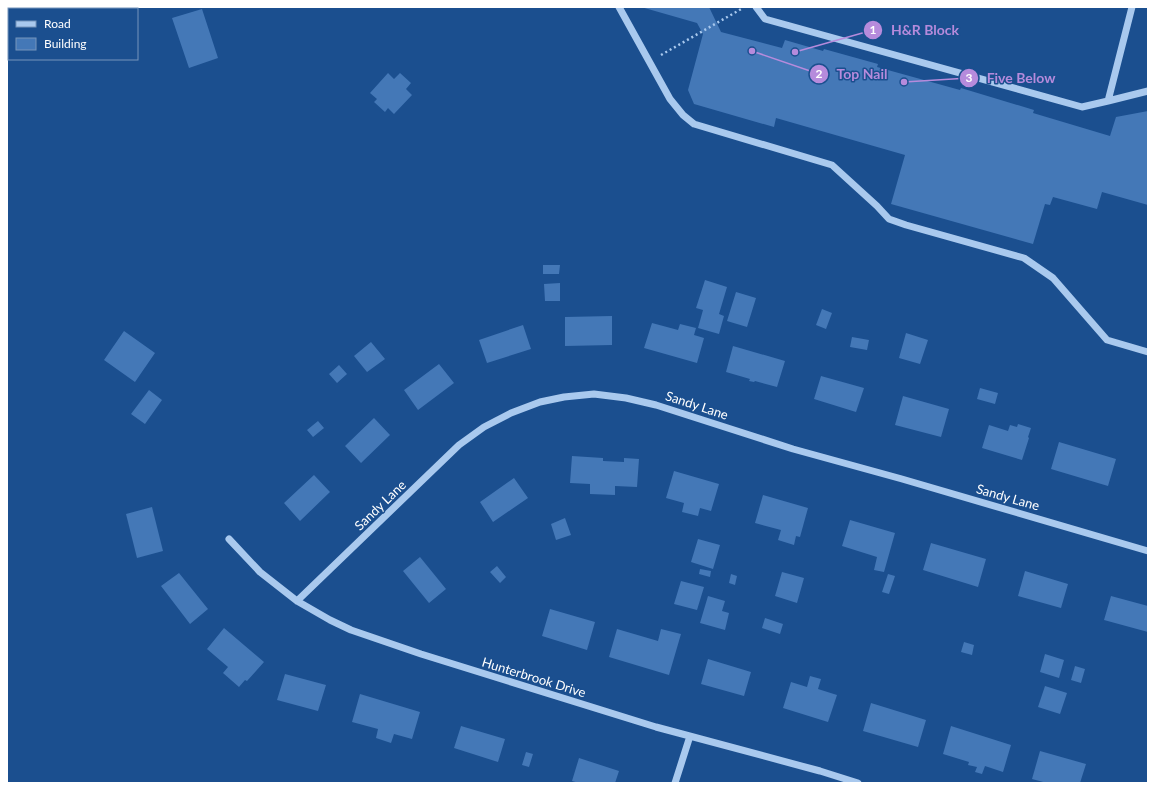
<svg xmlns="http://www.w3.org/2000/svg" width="1155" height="790" font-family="Lato,sans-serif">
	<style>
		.building { fill: #4478b7 }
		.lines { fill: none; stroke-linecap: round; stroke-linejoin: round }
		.path { stroke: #a9c9ee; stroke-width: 2.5; stroke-dasharray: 2 3; stroke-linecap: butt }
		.minor { stroke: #a9c9ee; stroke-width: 7 }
		.labels { text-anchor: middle; stroke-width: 3; stroke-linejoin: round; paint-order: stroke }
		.street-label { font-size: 13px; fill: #fff; stroke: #1b4f8f }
		.leader { fill: none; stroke: #b68bdc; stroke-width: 1.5 }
		.callout-dot { fill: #b68bdc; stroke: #1b4f8f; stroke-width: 1.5 }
		.mark-label { font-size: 12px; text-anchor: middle; font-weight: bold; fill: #fff }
		.callout-label { font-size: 14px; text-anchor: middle; font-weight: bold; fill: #b68bdc; stroke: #1b4f8f; stroke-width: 3; stroke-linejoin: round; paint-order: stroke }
	</style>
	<rect width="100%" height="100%" fill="#1b4f8f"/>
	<path class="building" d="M641,7H709L721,32L782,48L785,40L823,51L824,49L878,64L877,67L960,90L961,88L1034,110L1033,113L1110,136L1116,117L1148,111V205L1102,192L1097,209L1053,197L1050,205L1045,204L1033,244L891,204L905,155L776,118L774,127L694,104L688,90L703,34L697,23Z
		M202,9L218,58L189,68L172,18Z
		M388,73L394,79L400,73L411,83L406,89L412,95L394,114L388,108L385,112L374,102L377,99L370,93Z
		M543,265H560L559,274H543Z
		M705,280L727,287L719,314L724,316L719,334L698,328L703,310L696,308Z
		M560,283V301H545L544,284Z
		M736,292L756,298L747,327L727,321Z
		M822,309L832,313L826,329L816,325Z
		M612,316V345L565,346V317Z
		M652,323L678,330L680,324L696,328L694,335L704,338L697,363L644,348Z
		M523,325L531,349L487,363L479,340Z
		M124,331L155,353L135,382L104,360Z
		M906,333L928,340L920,364L899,358Z
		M852,337L869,340L867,350L850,347Z
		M371,342L385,359L367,372L354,356Z
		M733,346L785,361L777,387L755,381L754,382L749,381L750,379L726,372Z
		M439,364L454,383L418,410L404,390Z
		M339,365L347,374L337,383L329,374Z
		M821,376L864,388L856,412L814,399Z
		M980,388L998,393L995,404L977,399Z
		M149,390L162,400L145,424L131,414Z
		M903,396L949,409L941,437L895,425Z
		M374,418L390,435L361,463L345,446Z
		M318,421L324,428L313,437L307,430Z
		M1018,424L1031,428L1028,437L1029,438L1022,460L982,448L989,425L1008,431L1010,425L1017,427Z
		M1059,442L1116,459L1108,486L1051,469Z
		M572,456L603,458V461L624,462V458L639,459L637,487L615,486V495L590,494V484L570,483Z
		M674,471L719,484L711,511L700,508L698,516L682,512L684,503L666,498Z
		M314,475L330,492L300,521L284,503Z
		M514,478L528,498L493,522L480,502Z
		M763,495L808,508L800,537L796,536L794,545L778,540L781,530L755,523Z
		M152,507L163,551L137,558L126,514Z
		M565,518L571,535L556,540L551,524Z
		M850,520L895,533L884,572L874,570L877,557L842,546Z
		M698,539L720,545L713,569L691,562Z
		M931,543L986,559L978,587L923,570Z
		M420,557L446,589L429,603L403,571Z
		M497,566L506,577L500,583L490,572Z
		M700,569L711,571L710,577L699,574Z
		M1025,571L1068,584L1061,608L1018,596Z
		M782,572L804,578L797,603L775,596Z
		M179,573L208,609L190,624L161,586Z
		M731,574L737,576L735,585L729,583Z
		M888,574L895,576L889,594L882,592Z
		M681,581L704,587L697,610L674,604Z
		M708,596L725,601L722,611L729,613L725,630L700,623Z
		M1111,596L1148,606V632L1104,620Z
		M550,609L595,622L587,650L542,636Z
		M765,618L783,624L780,634L762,628Z
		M224,628L264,662L247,681L245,680L239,687L223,673L228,667L207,649Z
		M617,629L658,641L661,629L681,634L669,675L609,657Z
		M964,642L974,645L972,655L961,652Z
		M1045,654L1064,660L1059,678L1040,672Z
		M708,659L751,672L744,696L701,684Z
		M1075,666L1085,669L1081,683L1071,680Z
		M285,674L326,685L318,711L277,700Z
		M810,676L821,679L818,689L837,695L828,722L783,708L791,682L807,687Z
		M1045,686L1067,693L1060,714L1038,707Z
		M360,694L420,712L412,739L394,734L391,743L376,738L378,729L352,722Z
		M871,703L926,720L918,747L863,731Z
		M461,726L505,739L498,762L454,748Z
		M951,726L1011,745L1003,772L985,766L982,774L975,772L977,767L968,765L969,762L943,754Z
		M1040,751L1086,764L1080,783H1047L1032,779Z
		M526,752L533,754L529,767L522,765Z
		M579,758L619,771L615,783H579L572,781Z"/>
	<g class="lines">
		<path class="path" d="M661,55L743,8"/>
		<path class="minor" d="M619,7L670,99L683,115L694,124L832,165L877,206L889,219L906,225L1024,258L1053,278L1107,340L1148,352
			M756,7L765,19L1082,107L1108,101L1132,7
			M1108,101L1148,91
			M229,539L260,572L297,601L330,620L351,630L421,654L656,727L820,771L858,783
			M297,601L459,445L484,427L511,413L540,402L564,397L594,394L626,398L656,405L793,449L902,479L1148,551
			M675,783L690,736"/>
	</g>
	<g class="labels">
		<g class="street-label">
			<text transform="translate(697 405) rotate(18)" y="5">Sandy Lane</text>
			<text transform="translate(1008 497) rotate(16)" y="5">Sandy Lane</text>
			<text transform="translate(380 505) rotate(-44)" y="5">Sandy Lane</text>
			<text transform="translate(534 677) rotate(17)" y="5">Hunterbrook Drive</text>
		</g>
	</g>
	<path class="leader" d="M795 52L873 30M752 51L819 74M904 82L969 78"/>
	<g class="callout-dot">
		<circle cx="795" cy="52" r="4"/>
		<circle cx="752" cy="51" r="4"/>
		<circle cx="904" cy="82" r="4"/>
		<circle cx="873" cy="30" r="10"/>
		<circle cx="819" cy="74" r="10"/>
		<circle cx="969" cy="78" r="10"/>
	</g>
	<g class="mark-label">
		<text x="873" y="34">1</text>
		<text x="819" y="78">2</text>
		<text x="969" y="82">3</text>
	</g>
	<g class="callout-label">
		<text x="925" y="35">H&amp;R Block</text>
		<text x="862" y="79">Top Nail</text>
		<text x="1021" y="83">Five Below</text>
	</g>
	<rect width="1155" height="790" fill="none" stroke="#ffffff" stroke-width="16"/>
	<rect x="8" y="8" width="130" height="52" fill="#1b4f8f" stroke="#7695bc"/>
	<rect x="16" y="21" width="20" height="6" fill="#a9c9ee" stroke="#7695bc"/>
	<text x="44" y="28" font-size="12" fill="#ffffff">Road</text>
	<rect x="16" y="38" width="20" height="12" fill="#4478b7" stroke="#7695bc"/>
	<text x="44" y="48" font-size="12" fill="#ffffff">Building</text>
</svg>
